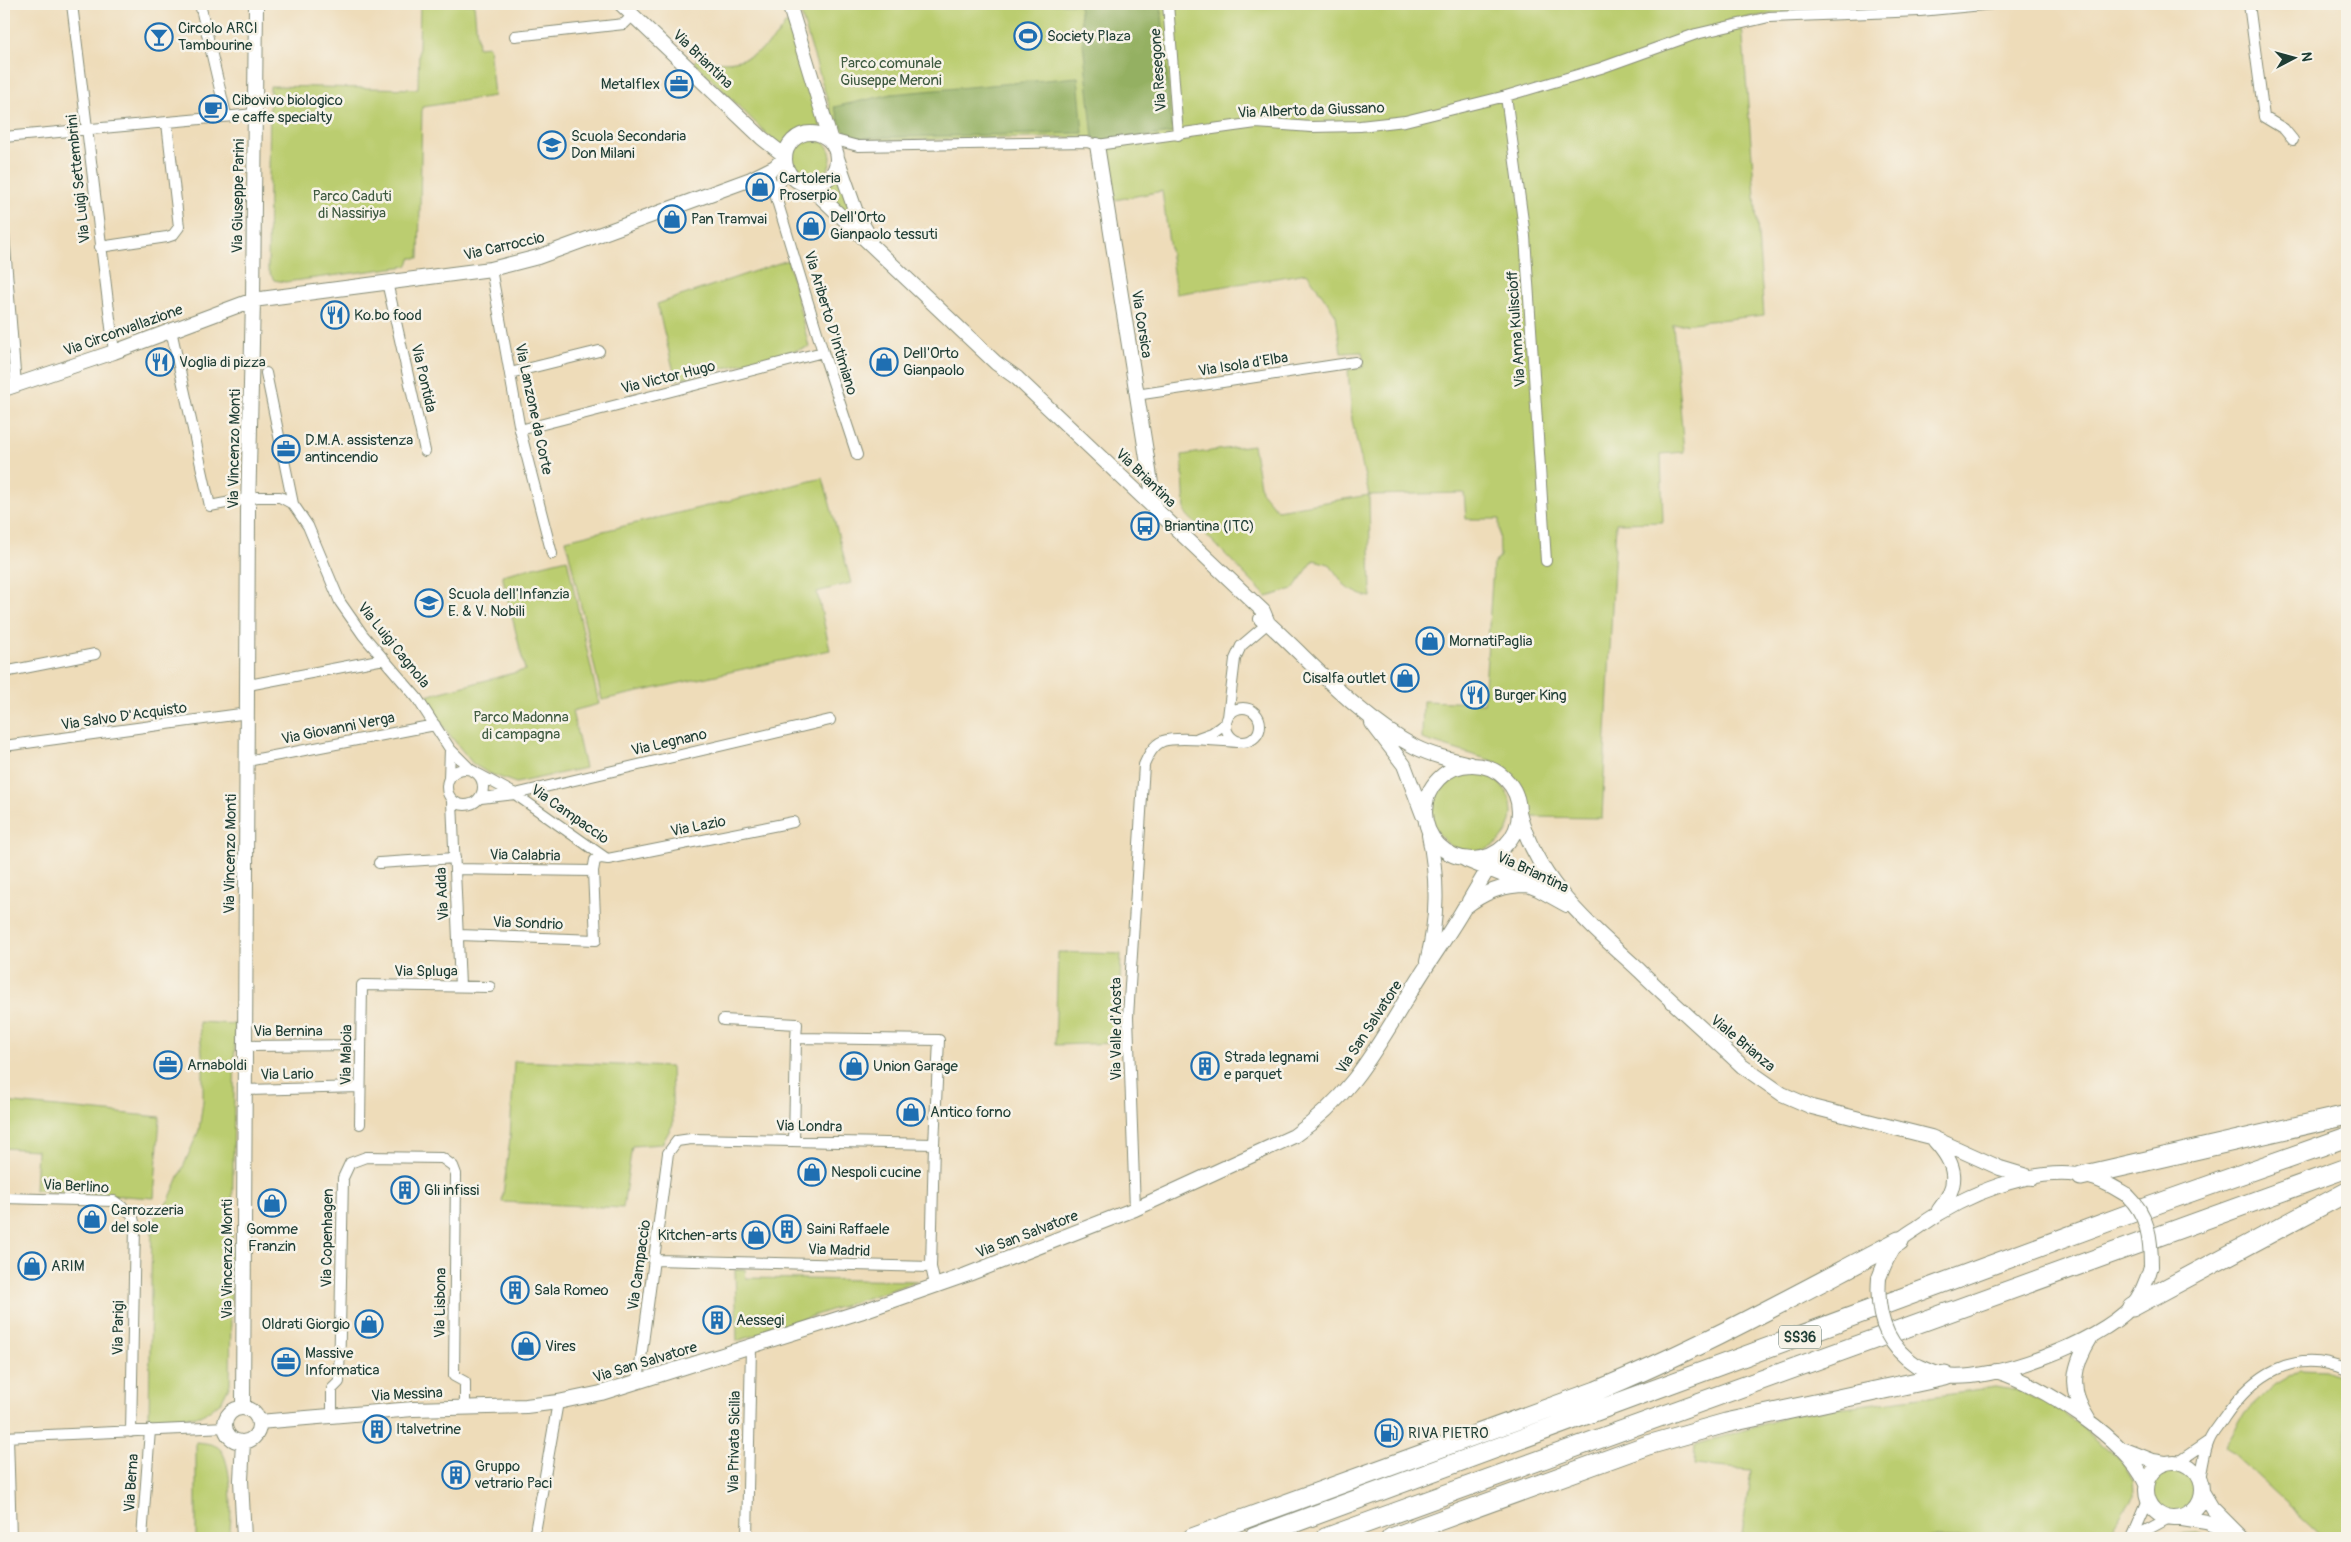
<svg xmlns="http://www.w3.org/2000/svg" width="2351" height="1542" font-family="Pangolin,sans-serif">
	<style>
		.green { fill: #bbcd70; stroke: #6d8552 }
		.forest { fill: #94b062; stroke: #5a764b }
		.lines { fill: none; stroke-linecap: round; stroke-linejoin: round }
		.street-casing { stroke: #868c76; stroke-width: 12 }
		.secondary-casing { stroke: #868c76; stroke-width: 16 }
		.highway-casing { stroke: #868c76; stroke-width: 21 }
		.street { stroke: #fff; stroke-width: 10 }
		.secondary { stroke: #fff; stroke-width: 14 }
		.highway { stroke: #fff; stroke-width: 19 }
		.secondary-bridge-casing { stroke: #868c76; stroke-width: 16; stroke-linecap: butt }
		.secondary-bridge { stroke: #fff; stroke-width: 14 }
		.labels { text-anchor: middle; stroke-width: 5; stroke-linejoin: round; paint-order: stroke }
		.shield { fill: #f7f3e8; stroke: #60746a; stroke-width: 1 }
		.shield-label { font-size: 14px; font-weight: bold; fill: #1f3d34 }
		.poi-label { font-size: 15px; fill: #1f3d34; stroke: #f7f3e8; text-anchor: start }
		.street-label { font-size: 15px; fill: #1f3d34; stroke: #f7f3e8 }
		.park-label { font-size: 15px; fill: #3e5a40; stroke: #f7f3e8 }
	</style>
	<rect width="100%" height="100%" fill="#f7f3e8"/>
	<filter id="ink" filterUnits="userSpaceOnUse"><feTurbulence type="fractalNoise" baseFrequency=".02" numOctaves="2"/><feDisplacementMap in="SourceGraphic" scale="10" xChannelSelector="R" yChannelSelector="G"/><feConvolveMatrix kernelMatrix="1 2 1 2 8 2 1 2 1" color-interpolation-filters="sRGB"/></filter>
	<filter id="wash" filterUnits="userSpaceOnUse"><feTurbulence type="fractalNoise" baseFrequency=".0096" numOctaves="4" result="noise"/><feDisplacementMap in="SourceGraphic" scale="20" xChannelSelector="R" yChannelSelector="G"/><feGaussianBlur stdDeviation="1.12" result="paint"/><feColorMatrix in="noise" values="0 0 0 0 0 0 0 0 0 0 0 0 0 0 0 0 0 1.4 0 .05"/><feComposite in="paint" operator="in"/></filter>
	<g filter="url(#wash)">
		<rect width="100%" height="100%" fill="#eedcb9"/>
		<path class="green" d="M420,4H474L478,47L489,46L494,96L422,107L419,258H411L407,266L285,282L274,280L268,270L270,86L418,89Z
			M798,4H1814V9L1727,20L1728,27L1742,25L1764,315L1673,325L1684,452L1661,454L1663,522L1616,523L1602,818L1529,817L1518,784L1496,762L1422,739L1423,701L1484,703L1493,565L1500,556L1499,519H1466L1464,493L1369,495L1371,597L1364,596L1347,588L1329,564L1314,560L1293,589L1267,597L1185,513L1182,455L1253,445L1261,491L1277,510L1369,495L1352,420L1348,370L1364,367L1362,352L1341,353L1336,315L1307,273L1176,294L1162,191L1115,200L1106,146L1093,137L851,141L843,136L836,128Z
			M785,24H789L821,128C798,126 794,130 781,148L694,62L700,56C733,72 768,53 785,24Z
			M791 158a20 20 0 1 1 40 0a20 20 0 1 1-40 0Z
			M839,171L866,234L816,189L835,178Z
			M788,260L809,347L676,380L657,304Z
			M823,478L851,583L817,592L830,650L602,700L566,540Z
			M567,559L599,704L572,711L585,768L516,783L488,773L473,764L445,729L426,696L525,670L502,575Z
			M1432 812a40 40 0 1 1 80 0a40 40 0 1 1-80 0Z
			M1058,952L1121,954L1118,1043L1055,1045Z
			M199,1022L235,1024L230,1384L221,1402L201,1416L149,1419L152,1221L169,1200L199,1130L203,1101V1064Z
			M514,1061L671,1067L673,1124L662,1144L632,1146L623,1208L502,1202L510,1138Z
			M4,1102L160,1117L154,1198L35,1190L37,1150L4,1148Z
			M745,1269L746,1278L918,1281L737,1341L735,1270Z
			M2301,1369L2325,1370L2347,1379V1538H2324L2234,1454L2224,1448L2245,1412L2274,1385Z
			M1996,1387L2019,1391L2062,1411L2122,1461L2133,1480L2134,1495L2107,1538H1779L1742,1534L1751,1470L1694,1465L1695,1445L1800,1413Z
			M196,1442C204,1443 215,1443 221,1450C233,1467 232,1518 229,1538H196Z
			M2152 1490a22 22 0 1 1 44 0a22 22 0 1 1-44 0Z
			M2197,1533L2212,1538H2163L2171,1534Z"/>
		<path class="forest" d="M1079,4H1161L1172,133L1101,142L1093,137Z
			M1078,77L1083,133L850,138L841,125L834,107L892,94Z"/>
	</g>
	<g filter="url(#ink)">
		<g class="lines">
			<g class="street-casing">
				<path id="street" d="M72,4L114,352
					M200,4L226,115
					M1168,4L1178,135
					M2249,4L2264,117L2284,129L2293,140
					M515,36L624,24L633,15
					M1506,96L1525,236L1546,561
					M4,137L255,114
					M828,138L858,146L1087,142L1097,145L1256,123L1311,127L1360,126L1405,121L1506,96L1601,68L1696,34L1769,17L1920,11L1993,4
					M768,171L823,352L857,455
					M778,196V187L783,177
					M4,234L16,385
					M100,247L167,237L173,235L179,227L167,123
					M491,269L520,430L552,554
					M387,282L425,451
					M171,330L210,506L257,497H280L293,504
					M266,373L293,504L308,526L340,602L363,635L417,698L450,749L470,769
					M510,373L599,351
					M1136,395L1355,362
					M520,430L823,352
					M4,672L95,654
					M248,685L384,659
					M1226 725a17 17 0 1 1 34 0a17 17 0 1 1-34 0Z
					M1228,717L1235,659L1241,646L1268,623
					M1198,738L1212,733L1226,723
					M4,746L248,713
					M247,761L435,725
					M447 787a18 18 0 1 1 36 0a18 18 0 1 1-36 0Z
					M478,774L515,794L607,859
					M449,779L450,749
					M481,798L515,794L830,720
					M452,801L460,986
					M379,863L455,858
					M456,869L593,871
					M459,935L596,940L593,871L595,860L601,858L608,859L793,822
					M723,1020L797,1024L796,1038
					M245,1046L361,1045
					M244,1090L360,1087
					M360,1124L362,985L490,987
					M794,1141L796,1038L939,1040L934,1144
					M4,1198L114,1201L132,1214L135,1226L131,1432
					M1135,1209L1128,1017L1144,765C1148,756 1153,745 1163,741C1177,736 1220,741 1237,742
					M656,1260L931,1267
					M638,1381L668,1153L677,1141L691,1139L934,1144L931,1267L935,1285
					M332,1415V1389L339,1382L343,1178L350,1163L366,1157L442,1158L453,1166L456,1174L454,1376L465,1382V1408
					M4,1437L226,1427
					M8,1437L11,1538
					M2178,1462L2209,1441
					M2200,1478C2203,1467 2204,1452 2209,1441C2212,1433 2219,1426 2224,1418C2253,1375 2294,1347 2347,1370
					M142,1538L150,1430
					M534,1538L558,1402
					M747,1538L751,1347
					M2132,1538L2169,1518
					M2132,1538L2148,1501"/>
			</g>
			<g class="secondary-casing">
				<path id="secondary" d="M621,4L762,138L785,156
					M789,4L832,144
					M785 159a26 26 0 1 1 52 0a26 26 0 1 1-52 0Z
					M1097,145L1155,508
					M837,158L857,215L871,239
					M808,185L996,363L1017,378L1263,611L1268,623
					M4,389L114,352L253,300L491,269L538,257L751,179L775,167L785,157
					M1261,619L1268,623C1314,665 1360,718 1415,747C1433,756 1452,760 1470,764
					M1372,723L1404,765L1423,815
					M1425 812a47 47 0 1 1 94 0a47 47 0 1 1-94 0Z
					M1519,812C1537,882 1588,923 1639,970C1673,1003 1708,1034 1742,1066L1782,1094L1812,1107L1931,1137L2000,1168L2033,1178
					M1466,860L1538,889L1567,905
					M1469,901L1492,862
					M1427,962C1438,918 1438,879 1429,835
					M1935,1141C1957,1165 1960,1184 1939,1210
					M1879,1278C1884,1265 1889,1252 1899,1241C1905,1235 1913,1231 1920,1226C1963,1195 2036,1164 2089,1177C2103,1180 2115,1188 2127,1195
					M1916,1365C1925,1369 1935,1374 1945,1376C1991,1383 2099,1342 2131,1307C2141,1296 2147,1281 2151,1266
					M1996,1371C2041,1384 2128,1440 2146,1484
					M243,1408L248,511L253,300L256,4
					M225 1425a17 17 0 1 1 34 0a17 17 0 1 1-34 0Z
					M2088,1419C2068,1389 2073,1366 2091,1337
					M259,1422L413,1409L526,1406L558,1402L601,1393L863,1311L966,1275L1135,1209L1294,1136C1353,1095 1376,1048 1413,988C1429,961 1448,936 1464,908C1484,892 1502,885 1528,885
					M243,1442L241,1480L244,1538
					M2125,1450L2153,1461L2165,1463
					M2146 1490a28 28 0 1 1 56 0a28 28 0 1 1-56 0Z
					M2203,1493L2212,1508L2242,1538
					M2181,1518L2206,1522L2231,1531"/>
			</g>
			<g class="highway-casing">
				<path id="highway" d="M2081,1176L2347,1115
					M2132,1307L2347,1192
					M1192,1538L1596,1391C1701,1348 1799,1293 1899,1241
					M1253,1538L2137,1211L2347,1137
					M1325,1538L2347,1168
					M1391,1538L1648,1445L1726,1423L1945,1376"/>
			</g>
			<use href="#street" class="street"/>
			<use href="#secondary" class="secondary"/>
			<use href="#highway" class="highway"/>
			<g class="secondary-bridge-casing">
				<path id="secondary-bridge" d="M2127,1195C2148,1215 2151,1238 2151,1266
					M1879,1278C1876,1314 1885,1345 1916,1365"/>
			</g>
			<use href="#secondary-bridge" class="secondary-bridge"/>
		</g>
	</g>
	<defs>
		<g id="stadium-ring" transform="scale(1.4375)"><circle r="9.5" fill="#f7f3e8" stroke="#1f6fb2" stroke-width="1.5"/><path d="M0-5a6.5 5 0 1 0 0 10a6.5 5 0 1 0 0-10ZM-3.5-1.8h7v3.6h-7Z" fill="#1f6fb2"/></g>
		<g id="bar-ring" transform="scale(1.4375)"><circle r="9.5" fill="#f7f3e8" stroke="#1f6fb2" stroke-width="1.5"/><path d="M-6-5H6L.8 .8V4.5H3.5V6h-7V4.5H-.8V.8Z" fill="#1f6fb2"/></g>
		<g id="office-ring" transform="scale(1.4375)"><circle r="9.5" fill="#f7f3e8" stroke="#1f6fb2" stroke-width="1.5"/><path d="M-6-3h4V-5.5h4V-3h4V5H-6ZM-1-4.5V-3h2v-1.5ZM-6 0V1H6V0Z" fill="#1f6fb2"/></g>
		<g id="cafe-ring" transform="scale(1.4375)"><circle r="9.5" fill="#f7f3e8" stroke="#1f6fb2" stroke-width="1.5"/><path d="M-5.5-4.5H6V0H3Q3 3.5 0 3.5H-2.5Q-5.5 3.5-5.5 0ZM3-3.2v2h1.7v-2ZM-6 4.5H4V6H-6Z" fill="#1f6fb2"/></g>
		<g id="school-ring" transform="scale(1.4375)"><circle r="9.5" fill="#f7f3e8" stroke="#1f6fb2" stroke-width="1.5"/><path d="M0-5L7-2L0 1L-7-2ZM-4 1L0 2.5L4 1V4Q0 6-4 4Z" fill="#1f6fb2"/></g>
		<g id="shop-ring" transform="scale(1.4375)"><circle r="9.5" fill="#f7f3e8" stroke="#1f6fb2" stroke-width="1.5"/><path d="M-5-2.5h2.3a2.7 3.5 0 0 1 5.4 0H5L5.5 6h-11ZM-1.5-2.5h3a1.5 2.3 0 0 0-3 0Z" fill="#1f6fb2"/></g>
		<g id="restaurant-ring" transform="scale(1.4375)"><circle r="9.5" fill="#f7f3e8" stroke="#1f6fb2" stroke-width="1.5"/><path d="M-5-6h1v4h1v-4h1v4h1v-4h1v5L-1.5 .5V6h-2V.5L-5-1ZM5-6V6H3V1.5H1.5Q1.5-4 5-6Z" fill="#1f6fb2"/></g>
		<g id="bus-ring" transform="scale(1.4375)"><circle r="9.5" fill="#f7f3e8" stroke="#1f6fb2" stroke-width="1.5"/><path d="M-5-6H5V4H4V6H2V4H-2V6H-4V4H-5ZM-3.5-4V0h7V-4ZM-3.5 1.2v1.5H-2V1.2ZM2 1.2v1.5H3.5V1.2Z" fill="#1f6fb2"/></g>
		<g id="building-ring" transform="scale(1.4375)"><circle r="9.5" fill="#f7f3e8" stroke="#1f6fb2" stroke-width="1.5"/><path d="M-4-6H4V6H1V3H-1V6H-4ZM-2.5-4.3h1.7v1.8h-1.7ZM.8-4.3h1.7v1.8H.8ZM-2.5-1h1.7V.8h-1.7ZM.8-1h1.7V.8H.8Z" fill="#1f6fb2"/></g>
		<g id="fuel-ring" transform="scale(1.4375)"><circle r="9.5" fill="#f7f3e8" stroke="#1f6fb2" stroke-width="1.5"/><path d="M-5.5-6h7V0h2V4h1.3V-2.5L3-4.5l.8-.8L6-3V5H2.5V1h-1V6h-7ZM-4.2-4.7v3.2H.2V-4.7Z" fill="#1f6fb2"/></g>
	</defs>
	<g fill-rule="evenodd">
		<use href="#stadium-ring" x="1028" y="36"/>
		<use href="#bar-ring" x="159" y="37"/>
		<use href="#office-ring" x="679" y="84"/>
		<use href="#cafe-ring" x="213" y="109"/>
		<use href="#school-ring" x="552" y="145"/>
		<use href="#shop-ring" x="760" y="187"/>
		<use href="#shop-ring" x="672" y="219"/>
		<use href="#shop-ring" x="811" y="226"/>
		<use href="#restaurant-ring" x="335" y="315"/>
		<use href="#restaurant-ring" x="160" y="362"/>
		<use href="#shop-ring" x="884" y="362"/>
		<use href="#office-ring" x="286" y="449"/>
		<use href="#bus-ring" x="1145" y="526"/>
		<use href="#school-ring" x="429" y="603"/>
		<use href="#shop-ring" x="1430" y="641"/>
		<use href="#shop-ring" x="1405" y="678"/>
		<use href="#restaurant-ring" x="1475" y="695"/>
		<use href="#office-ring" x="168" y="1065"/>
		<use href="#shop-ring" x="854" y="1066"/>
		<use href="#building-ring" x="1205" y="1066"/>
		<use href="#shop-ring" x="911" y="1112"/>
		<use href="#shop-ring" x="812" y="1172"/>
		<use href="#building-ring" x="405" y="1190"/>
		<use href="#shop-ring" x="272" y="1203"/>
		<use href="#shop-ring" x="92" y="1219"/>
		<use href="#building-ring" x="787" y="1229"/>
		<use href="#shop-ring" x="756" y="1235"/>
		<use href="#shop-ring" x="32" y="1266"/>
		<use href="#building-ring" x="515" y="1290"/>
		<use href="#building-ring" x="717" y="1320"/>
		<use href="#shop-ring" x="369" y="1324"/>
		<use href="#shop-ring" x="526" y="1346"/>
		<use href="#office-ring" x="286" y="1362"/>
		<use href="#building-ring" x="377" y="1429"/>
		<use href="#fuel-ring" x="1389" y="1433"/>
		<use href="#building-ring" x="456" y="1475"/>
	</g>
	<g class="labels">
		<rect class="shield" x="1779" y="1325.5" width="42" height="23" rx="4"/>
		<g class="shield-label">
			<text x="1800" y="1342">SS36</text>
		</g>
		<g class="poi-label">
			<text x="178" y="33">Circolo ARCI<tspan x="178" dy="17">Tambourine</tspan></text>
			<text x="1047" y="41">Society Plaza</text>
			<text x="660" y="89" text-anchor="end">Metalflex</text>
			<text x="232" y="105">Cibovivo biologico<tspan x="232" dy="17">e caffe specialty</tspan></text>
			<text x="571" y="141">Scuola Secondaria<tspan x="571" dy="17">Don Milani</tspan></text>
			<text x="779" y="183">Cartoleria<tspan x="779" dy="17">Proserpio</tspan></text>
			<text x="830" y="222">Dell'Orto<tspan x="830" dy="17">Gianpaolo tessuti</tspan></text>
			<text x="691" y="224">Pan Tramvai</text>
			<text x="354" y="320">Ko.bo food</text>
			<text x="903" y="358">Dell'Orto<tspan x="903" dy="17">Gianpaolo</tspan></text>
			<text x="179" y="367">Voglia di pizza</text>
			<text x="305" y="445">D.M.A. assistenza<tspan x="305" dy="17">antincendio</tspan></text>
			<text x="1164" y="531">Briantina (ITC)</text>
			<text x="448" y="599">Scuola dell'Infanzia<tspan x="448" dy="17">E. &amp; V. Nobili</tspan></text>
			<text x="1449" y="646">MornatiPaglia</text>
			<text x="1386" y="683" text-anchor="end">Cisalfa outlet</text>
			<text x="1494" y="700">Burger King</text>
			<text x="1224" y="1062">Strada legnami<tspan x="1224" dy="17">e parquet</tspan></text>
			<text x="187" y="1070">Arnaboldi</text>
			<text x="873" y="1071">Union Garage</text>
			<text x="930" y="1117">Antico forno</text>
			<text x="831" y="1177">Nespoli cucine</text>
			<text x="424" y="1195">Gli infissi</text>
			<text x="111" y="1215">Carrozzeria<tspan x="111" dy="17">del sole</tspan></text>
			<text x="272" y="1234" text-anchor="middle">Gomme<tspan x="272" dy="17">Franzin</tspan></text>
			<text x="806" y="1234">Saini Raffaele</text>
			<text x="737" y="1240" text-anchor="end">Kitchen-arts</text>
			<text x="51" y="1271">ARIM</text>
			<text x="534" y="1295">Sala Romeo</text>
			<text x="736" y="1325">Aessegi</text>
			<text x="350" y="1329" text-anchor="end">Oldrati Giorgio</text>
			<text x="545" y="1351">Vires</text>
			<text x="305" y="1358">Massive<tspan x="305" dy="17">Informatica</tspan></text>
			<text x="396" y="1434">Italvetrine</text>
			<text x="1408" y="1438">RIVA PIETRO</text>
			<text x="475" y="1471">Gruppo<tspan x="475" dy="17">vetrario Paci</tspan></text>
		</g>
		<g class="street-label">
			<text transform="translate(703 59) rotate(44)" y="5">Via Briantina</text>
			<text transform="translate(1158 70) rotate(-94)" y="5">Via Resegone</text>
			<text transform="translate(1311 110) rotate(-2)" y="5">Via Alberto da Giussano</text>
			<text transform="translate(78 179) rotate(-96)" y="5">Via Luigi Settembrini</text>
			<text transform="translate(238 196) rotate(-89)" y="5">Via Giuseppe Parini</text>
			<text transform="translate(504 246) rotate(-13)" y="5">Via Carroccio</text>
			<text transform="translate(831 323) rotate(73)" y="5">Via Ariberto D'Intimiano</text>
			<text transform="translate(1142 324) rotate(81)" y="5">Via Corsica</text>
			<text transform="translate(1516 329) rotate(-94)" y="5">Via Anna Kuliscioff</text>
			<text transform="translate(123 330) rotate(-20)" y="5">Via Circonvallazione</text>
			<text transform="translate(1243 364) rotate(-9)" y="5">Via Isola d'Elba</text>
			<text transform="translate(668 377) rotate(-14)" y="5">Via Victor Hugo</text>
			<text transform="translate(424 378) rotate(77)" y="5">Via Pontida</text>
			<text transform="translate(534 409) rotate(78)" y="5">Via Lanzone da Corte</text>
			<text transform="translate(234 449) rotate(-89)" y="5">Via Vincenzo Monti</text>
			<text transform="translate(1146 478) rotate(44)" y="5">Via Briantina</text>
			<text transform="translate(394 645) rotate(51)" y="5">Via Luigi Cagnola</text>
			<text transform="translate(124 716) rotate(-8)" y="5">Via Salvo D'Acquisto</text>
			<text transform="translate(338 728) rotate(-11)" y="5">Via Giovanni Verga</text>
			<text transform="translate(669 742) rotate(-13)" y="5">Via Legnano</text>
			<text transform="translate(570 814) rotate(35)" y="5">Via Campaccio</text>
			<text transform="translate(698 826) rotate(-11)" y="5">Via Lazio</text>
			<text transform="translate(230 854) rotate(-89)" y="5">Via Vincenzo Monti</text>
			<text transform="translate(525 855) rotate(1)" y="5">Via Calabria</text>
			<text transform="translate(1533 872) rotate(25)" y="5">Via Briantina</text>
			<text transform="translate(442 894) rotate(-93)" y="5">Via Adda</text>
			<text transform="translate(528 923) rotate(2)" y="5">Via Sondrio</text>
			<text x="426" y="976">Via Spluga</text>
			<text transform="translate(1369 1027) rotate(-57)" y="5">Via San Salvatore</text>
			<text transform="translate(1116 1029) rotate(-90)" y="5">Via Valle d'Aosta</text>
			<text x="288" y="1036">Via Bernina</text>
			<text transform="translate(1743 1043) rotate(40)" y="5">Viale Brianza</text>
			<text transform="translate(346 1055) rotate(-89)" y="5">Via Maloia</text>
			<text transform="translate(287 1074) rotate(-1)" y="5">Via Lario</text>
			<text transform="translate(809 1126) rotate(1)" y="5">Via Londra</text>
			<text transform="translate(76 1186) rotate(3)" y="5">Via Berlino</text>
			<text transform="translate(1027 1234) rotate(-21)" y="5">Via San Salvatore</text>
			<text transform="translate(327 1238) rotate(-89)" y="5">Via Copenhagen</text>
			<text transform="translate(839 1250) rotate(2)" y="5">Via Madrid</text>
			<text transform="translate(227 1259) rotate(-90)" y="5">Via Vincenzo Monti</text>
			<text transform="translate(639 1265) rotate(-82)" y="5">Via Campaccio</text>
			<text transform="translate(440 1303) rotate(-89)" y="5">Via Lisbona</text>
			<text transform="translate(118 1328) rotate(-89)" y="5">Via Parigi</text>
			<text transform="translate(645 1362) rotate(-17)" y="5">Via San Salvatore</text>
			<text transform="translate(407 1394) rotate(-3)" y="5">Via Messina</text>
			<text transform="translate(734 1442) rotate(-89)" y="5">Via Privata Sicilia</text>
			<text transform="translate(131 1483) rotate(-86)" y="5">Via Berna</text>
		</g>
		<g class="park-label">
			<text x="891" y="68">Parco comunale<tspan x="891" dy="17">Giuseppe Meroni</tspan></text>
			<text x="352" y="201">Parco Caduti<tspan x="352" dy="17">di Nassiriya</tspan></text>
			<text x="521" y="722">Parco Madonna<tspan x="521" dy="17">di campagna</tspan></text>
		</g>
	</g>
	<rect width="2351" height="1542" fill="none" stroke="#f7f3e8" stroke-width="20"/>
	<g transform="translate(2294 58) rotate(84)" stroke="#f7f3e8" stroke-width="4" paint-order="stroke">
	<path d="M0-4L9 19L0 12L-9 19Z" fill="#1f3d34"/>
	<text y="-8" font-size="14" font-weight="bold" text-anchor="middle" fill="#1f3d34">N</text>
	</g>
</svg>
